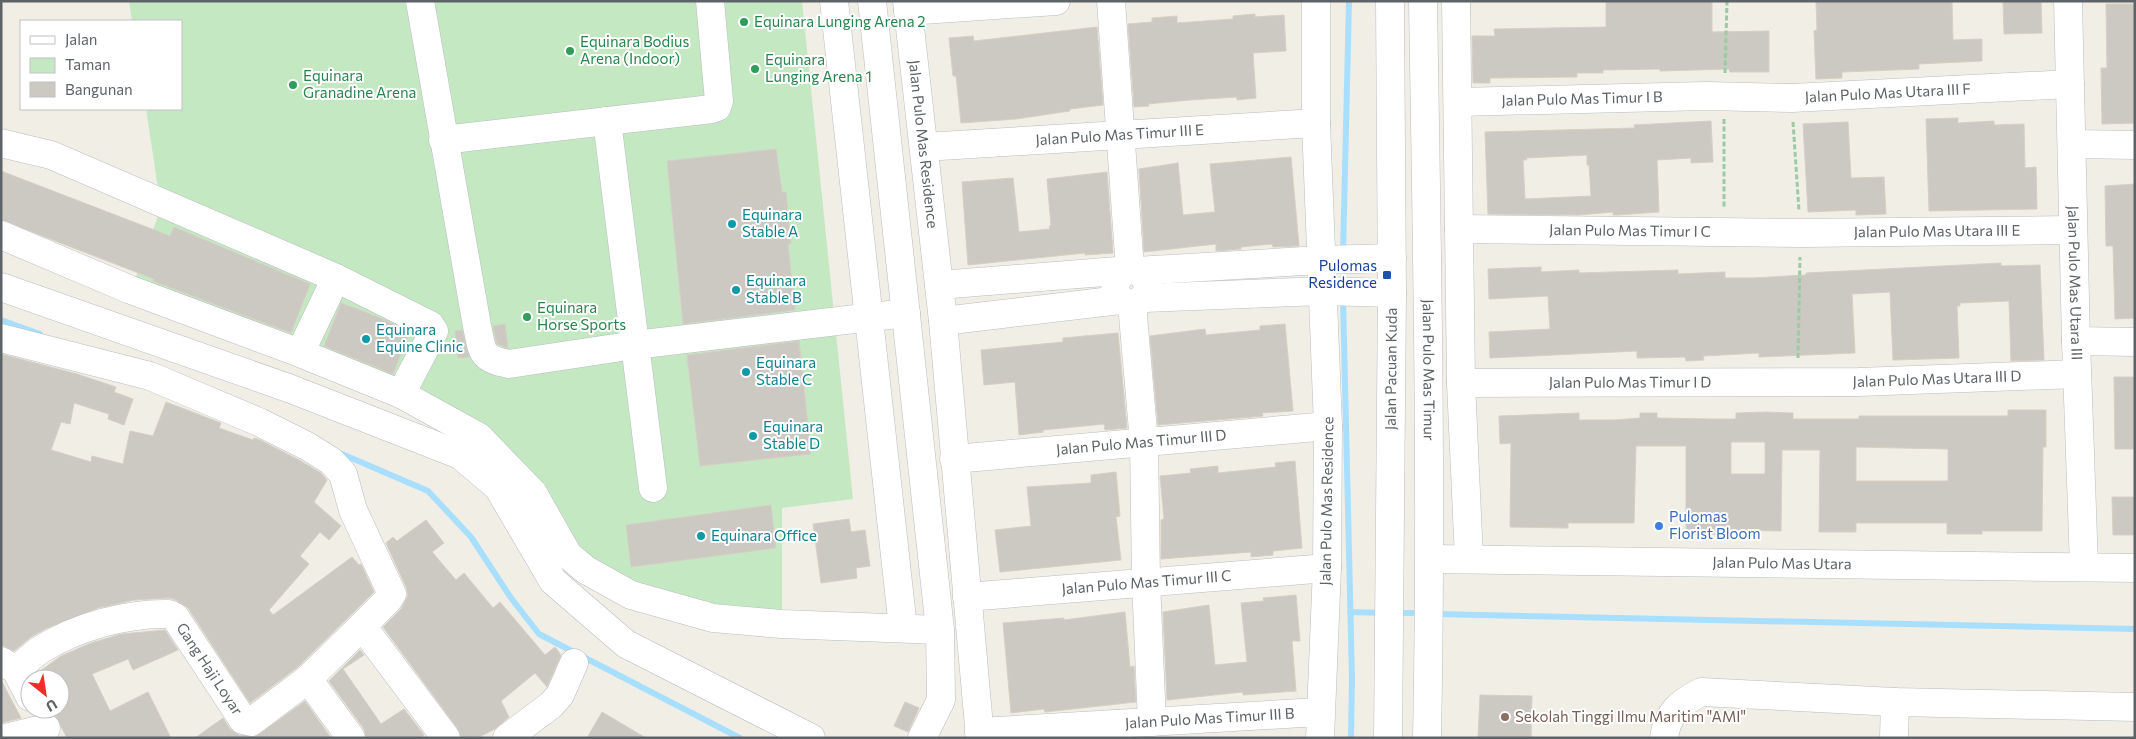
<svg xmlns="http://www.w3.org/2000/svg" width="2136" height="739" font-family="Commissioner,sans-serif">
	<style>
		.green { fill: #c4e9c2 }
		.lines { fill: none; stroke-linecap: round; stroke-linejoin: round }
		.stream { stroke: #a8dfff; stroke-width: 6 }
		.building { fill: #ccc9c3; stroke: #d6cfc4; fill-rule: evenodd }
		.minor-casing { stroke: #b9bcc0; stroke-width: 29 }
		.path { stroke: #9acba5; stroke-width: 3; stroke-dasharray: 5 2.5; stroke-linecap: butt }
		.minor { stroke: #fff; stroke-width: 28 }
		.leisure-dot { fill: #2e9e5b; stroke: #fff; stroke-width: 2 }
		.culture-dot { fill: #0f9aa8; stroke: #fff; stroke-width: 2 }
		.transit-dot { fill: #1a4fb4; stroke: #fff; stroke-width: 2 }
		.shop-dot { fill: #3f7fe0; stroke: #fff; stroke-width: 2 }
		.education-dot { fill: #8d6e63; stroke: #fff; stroke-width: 2 }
		.labels { text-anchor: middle; stroke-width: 4; stroke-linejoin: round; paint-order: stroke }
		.leisure-label { font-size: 15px; fill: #27864d; stroke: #fff; text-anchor: start }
		.street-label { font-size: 15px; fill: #5e6367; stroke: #fff }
		.culture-label { font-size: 15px; fill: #0d838f; stroke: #fff; text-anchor: start }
		.transit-label { font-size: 15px; fill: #164399; stroke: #fff; text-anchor: end }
		.shop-label { font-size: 15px; fill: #366cbe; stroke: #fff; text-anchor: start }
		.education-label { font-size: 15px; fill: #785e54; stroke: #fff; text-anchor: start }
	</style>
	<rect width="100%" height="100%" fill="#f1eee6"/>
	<path class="green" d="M129,1H802L853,499L782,508V621L635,595L589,570L483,436L134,282L161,208L146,109H181V21H132Z"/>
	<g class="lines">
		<path class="stream" d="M1343,254L1349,1
			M1343,297L1352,679L1351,738
			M1,320L40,334
			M335,451L428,491L471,537L511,598L539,634L740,738
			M1350,612L1384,613
			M1396,613H1421
			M1434,614L2135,629"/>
	</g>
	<path class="building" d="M1606,1H1712V32L1769,31V72H1730L1729,69L1660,71V69L1603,70V73H1577V77L1490,78V83H1473L1472,36H1495L1494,29L1606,27Z
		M1816,1H1952L1953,40L1982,39V61L1919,64V69L1842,72V78L1816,79L1814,31L1817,30Z
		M2003,1H2041L2042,33L2004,34Z
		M2106,4H2135V123L2102,124L2101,68H2107Z
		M1255,14V17L1284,15L1286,51L1253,53L1256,98L1237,100V97L1190,100L1148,104L1149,106L1134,107L1128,24L1152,22V18L1177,16V23L1233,19V16Z
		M1097,27L1103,105L1070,109V111L1016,119L961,123L956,76H953L949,38L973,36L974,41Z
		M1958,118V123L1994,121V125L2024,124L2025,168L2036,167L2037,209L1929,211L1926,119Z
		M1711,121L1713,162L1691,163V158L1657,160L1659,212L1618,215H1613V212L1579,215L1488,214L1485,132L1635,128L1634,125ZM1587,155V165H1589L1591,196L1525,199L1523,160H1527L1526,158Z
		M1848,122L1851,178L1884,177L1886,214L1856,215V210L1808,212L1803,124Z
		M776,149L782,192H786L791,244H788L795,310L683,324L667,161Z
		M1291,157L1299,246L1273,247L1272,244L1241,247V249L1216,251V244L1144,252L1139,169L1178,163L1183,215L1215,212L1210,164Z
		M1,171L170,236L174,227L310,284L291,333L153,281L154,279L1,220Z
		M1107,172L1113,253L1085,255V253L968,265L962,182L1013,178L1019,232L1050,229L1049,226H1051L1047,179Z
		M2135,184V318L2115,319L2113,246H2106L2105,186Z
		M2001,263V266L2040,265L2044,360L2011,361L2009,301L1960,303V306H1957L1959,358L1893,360L1890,292L1852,294L1855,353L1759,357V353L1703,356L1704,360L1686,361L1685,357L1637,358V351L1490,358L1489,332L1550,329L1548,296L1489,299L1488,269L1541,267V272L1579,270V273L1678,270V274L1725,272V278H1752L1806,275V273Z
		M341,303L383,319L409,332L393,374L324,346Z
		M505,324L508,348L497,344L493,326Z
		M1285,324L1293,411L1262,413L1263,416L1158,425L1150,336L1205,329L1206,335L1260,330V326Z
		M462,330L469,357L458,358L455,331Z
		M1118,333L1127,428L1105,430L1104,424L1043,430V432L1019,435L1015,382L984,385L981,350L1063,342V338Z
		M799,341L811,454L700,466L687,355Z
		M1,354L77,374L116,387L114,392L133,399L124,425L108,419L109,414L74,403L70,424L61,422L51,450L91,462L92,456L123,464L130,431L153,436L166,402L221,423L219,428L253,440L254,438L260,440L299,460L321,473L327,480L314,502L341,526L329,540L320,532L300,556L309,564L269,610L273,615L352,557L359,565L361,564L374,592L298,667L250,703L188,608L176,600L169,598L134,600L98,608L47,628L31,637L14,651L1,645Z
		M2114,377H2135V449H2115Z
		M2008,410H2046V447H2043L2042,531H1982V534H1947V523H1856V532H1819L1820,450H1782L1781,531L1729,530V535L1686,534V446H1636L1634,523H1568V528L1510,527L1511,443L1500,444L1499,416L1579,413V420H1614L1640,418V413H1657V418L1713,419H1736V413L1766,412L1793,413V419H1859V416H2008ZM1731,442H1765V474H1731ZM1856,447L1948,449V481H1856Z
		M1295,461L1302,548L1273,551V555L1251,557V552L1161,559V520L1164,519L1160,476L1191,473L1190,469L1218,466V473L1276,467L1275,463Z
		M1116,472L1120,516L1116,517L1121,560L1000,572L995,530L1031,526L1027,487L1091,483V475Z
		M2112,497H2135V535H2113Z
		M771,505L776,548L631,567L626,525Z
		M849,519L851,532L865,530L870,566L856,568L857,578L821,583L813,524Z
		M426,520L444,543L432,552L456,580L464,573L493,608L500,602L545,655L555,647L561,655L547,687L535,673L501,701L509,717L495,729L477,738H461L458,729L383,627L401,609L408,595L406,587L386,543L393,537L397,541Z
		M1296,595L1300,641H1292L1296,691L1243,695V692L1167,700L1163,612L1209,605L1215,665L1247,662L1241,603L1264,601L1263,598Z
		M1125,612L1130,667L1134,666L1136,702L1045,712L1044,709L1011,713L1003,623L1064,618V620Z
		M165,630L178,650L133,670L128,659L92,674L110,711L148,692L171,738H67L52,709H60V679H38L36,674L61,656L91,643L122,634Z
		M360,650L364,655L343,669L381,724L404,709L424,735L420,738H366L364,729L329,681Z
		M1,680L21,718L1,723Z
		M1480,695L1532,696L1531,738H1478Z
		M305,701L331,738H195L223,718L230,729L239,735L255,737Z
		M905,702L919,708L908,732L894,726Z
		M602,712L646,738H587Z"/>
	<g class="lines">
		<g class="minor-casing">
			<g id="minor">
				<path d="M420,1L477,326C483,353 480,358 509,364L635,345L906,313"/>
				<path d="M834,1L903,628"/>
				<path d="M872,1L940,630L941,700L922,738"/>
				<path id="s1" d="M907,1L943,321L980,738"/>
				<path d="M1111,1L1130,270"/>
				<path d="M1316,1V123L1328,426L1327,568L1320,738"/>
				<path id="s2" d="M1423,1C1427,247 1432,492 1427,738"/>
				<path d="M1456,1L1461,383L1469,559"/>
				<path id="s3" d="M2068,1L2076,341L2084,566"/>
				<path d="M908,11L1056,1"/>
				<path id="s4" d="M1458,102L1706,96L1792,98L2070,84"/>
				<path d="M607,121L653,488"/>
				<path d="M443,140L712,109L717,107L719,101L710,1"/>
				<path d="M1,143L51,155L336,278L430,325L434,331L401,394"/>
				<path d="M2072,144L2135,145"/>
				<path id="s5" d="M924,147L1316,123"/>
				<path id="s6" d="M1459,229L1801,233L2073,230"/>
				<path d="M1,235L131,290L300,353L401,394L479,437L533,493L568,555L586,570L631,595L713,618L781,624L940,630"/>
				<path d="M1136,271L1321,260L1392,258"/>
				<path d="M939,285L1130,270C1143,272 1149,279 1147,292C1140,306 1126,307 1116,295L1115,282L1123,272"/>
				<path d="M1,287L291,389L460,455L498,487L553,581L626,644L811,738"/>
				<path d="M1144,298L1323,291L1392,293"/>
				<path d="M1132,304L1144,442L1146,581L1152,722"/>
				<path d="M943,321L1120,300"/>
				<path d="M1,338L150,376L259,422L307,446L331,461L343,474L353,510L392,594L388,600L362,626"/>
				<path d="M2076,341L2135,342"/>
				<path d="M300,353L336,278"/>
				<path id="s7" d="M1461,383L1858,382L2077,374"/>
				<path id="s8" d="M954,459L1328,426"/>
				<path id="s9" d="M1430,559L2135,568"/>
				<path id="s10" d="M967,597L1327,568"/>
				<path d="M1,661L16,670L30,697"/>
				<path id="s11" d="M16,670C24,664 31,656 40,650C76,627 126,613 169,614L175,617L243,720L251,722L308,679L362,626L446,738"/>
				<path d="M308,679L351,738"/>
				<path id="s12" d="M979,732L1319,712"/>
				<path d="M5,738L46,728"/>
				<path d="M507,738L551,705L560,695L574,663"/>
				<path id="s13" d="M1388,738L1392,293L1390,1"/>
				<path d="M1664,738C1667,713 1680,703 1701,692L1895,702L2135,707"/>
				<path d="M1894,738L1895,702"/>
			</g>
		</g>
		<path class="path" d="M1725,73L1727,1
			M1724,119V208
			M1793,122L1799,211
			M1798,358L1800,257"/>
		<use href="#minor" class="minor"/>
	</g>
	<g class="leisure-dot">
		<circle cx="744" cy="22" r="5"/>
		<circle cx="570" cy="51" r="5"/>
		<circle cx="755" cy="69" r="5"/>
		<circle cx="293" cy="85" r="5"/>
		<circle cx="527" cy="317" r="5"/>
	</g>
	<g class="culture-dot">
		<circle cx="732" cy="224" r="5"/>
		<circle cx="736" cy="290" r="5"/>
		<circle cx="366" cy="339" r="5"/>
		<circle cx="746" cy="372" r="5"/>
		<circle cx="753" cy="436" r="5"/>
		<circle cx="701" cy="536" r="5"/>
	</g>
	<rect class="transit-dot" x="1382" y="270" width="10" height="10" rx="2.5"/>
	<circle class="shop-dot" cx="1659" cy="526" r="5"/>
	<circle class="education-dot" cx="1505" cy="717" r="5"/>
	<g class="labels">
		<g class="leisure-label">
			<text x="754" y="27">Equinara Lunging Arena 2</text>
			<text x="580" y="47">Equinara Bodius<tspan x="580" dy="17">Arena (Indoor)</tspan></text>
			<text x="765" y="65">Equinara<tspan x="765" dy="17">Lunging Arena 1</tspan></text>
			<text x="303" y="81">Equinara<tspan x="303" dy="17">Granadine Arena</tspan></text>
			<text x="537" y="313">Equinara<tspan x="537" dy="17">Horse Sports</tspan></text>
		</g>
		<g class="street-label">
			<text dy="5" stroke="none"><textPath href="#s4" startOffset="430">Jalan Pulo Mas Utara III F</textPath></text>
			<text dy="5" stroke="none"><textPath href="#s4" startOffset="124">Jalan Pulo Mas Timur I B</textPath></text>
			<text dy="5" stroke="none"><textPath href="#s5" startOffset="196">Jalan Pulo Mas Timur III E</textPath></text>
			<text dy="5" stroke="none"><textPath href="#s1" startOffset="144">Jalan Pulo Mas Residence</textPath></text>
			<text dy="5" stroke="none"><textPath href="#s6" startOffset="171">Jalan Pulo Mas Timur I C</textPath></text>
			<text dy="5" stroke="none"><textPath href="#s6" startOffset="478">Jalan Pulo Mas Utara III E</textPath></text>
			<text dy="5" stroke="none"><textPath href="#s3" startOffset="282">Jalan Pulo Mas Utara III</textPath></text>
			<text dy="5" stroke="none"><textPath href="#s2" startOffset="369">Jalan Pulo Mas Timur</textPath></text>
			<text dy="5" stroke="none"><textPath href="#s13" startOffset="369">Jalan Pacuan Kuda</textPath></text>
			<text dy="5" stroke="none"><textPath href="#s7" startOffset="476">Jalan Pulo Mas Utara III D</textPath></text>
			<text dy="5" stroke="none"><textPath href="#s7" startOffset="169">Jalan Pulo Mas Timur I D</textPath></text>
			<text dy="5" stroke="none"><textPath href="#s8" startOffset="188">Jalan Pulo Mas Timur III D</textPath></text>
			<text transform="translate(1327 501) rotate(-89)" y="5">Jalan Pulo Mas Residence</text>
			<text dy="5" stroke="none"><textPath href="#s9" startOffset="352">Jalan Pulo Mas Utara</textPath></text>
			<text dy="5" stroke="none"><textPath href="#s10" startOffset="180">Jalan Pulo Mas Timur III C</textPath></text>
			<text dy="5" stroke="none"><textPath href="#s11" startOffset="236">Gang Haji Loyar</textPath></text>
			<text dy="5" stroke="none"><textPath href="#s12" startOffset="231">Jalan Pulo Mas Timur III B</textPath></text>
		</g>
		<g class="culture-label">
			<text x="742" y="220">Equinara<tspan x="742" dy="17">Stable A</tspan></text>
			<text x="746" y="286">Equinara<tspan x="746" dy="17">Stable B</tspan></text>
			<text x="376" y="335">Equinara<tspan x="376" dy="17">Equine Clinic</tspan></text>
			<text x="756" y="368">Equinara<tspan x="756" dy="17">Stable C</tspan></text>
			<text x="763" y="432">Equinara<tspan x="763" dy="17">Stable D</tspan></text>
			<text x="711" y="541">Equinara Office</text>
		</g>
		<g class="transit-label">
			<text x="1377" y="271">Pulomas<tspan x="1377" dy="17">Residence</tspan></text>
		</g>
		<g class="shop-label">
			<text x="1669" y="522">Pulomas<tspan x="1669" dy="17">Florist Bloom</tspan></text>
		</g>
		<g class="education-label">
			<text x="1515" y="722">Sekolah Tinggi Ilmu Maritim "AMI"</text>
		</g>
	</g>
	<rect width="2136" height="739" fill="none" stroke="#5e6367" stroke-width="5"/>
	<rect x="20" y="20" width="162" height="90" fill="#ffffff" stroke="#bfc1c2"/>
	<rect x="30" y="36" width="25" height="8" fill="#ffffff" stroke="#bfc1c2"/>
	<text x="65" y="45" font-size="15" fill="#5e6367">Jalan</text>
	<rect x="30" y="58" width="25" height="15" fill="#c4e9c2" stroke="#bfc1c2"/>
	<text x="65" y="70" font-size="15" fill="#5e6367">Taman</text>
	<rect x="30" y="82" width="25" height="15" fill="#ccc9c3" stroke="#bfc1c2"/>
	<text x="65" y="95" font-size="15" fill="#5e6367">Bangunan</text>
	<g transform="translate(45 694) rotate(150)"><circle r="24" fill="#ffffff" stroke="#bfc1c2"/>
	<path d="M0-4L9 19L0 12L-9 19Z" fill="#f32c2a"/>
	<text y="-8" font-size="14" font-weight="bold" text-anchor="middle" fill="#5e6367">U</text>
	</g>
</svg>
